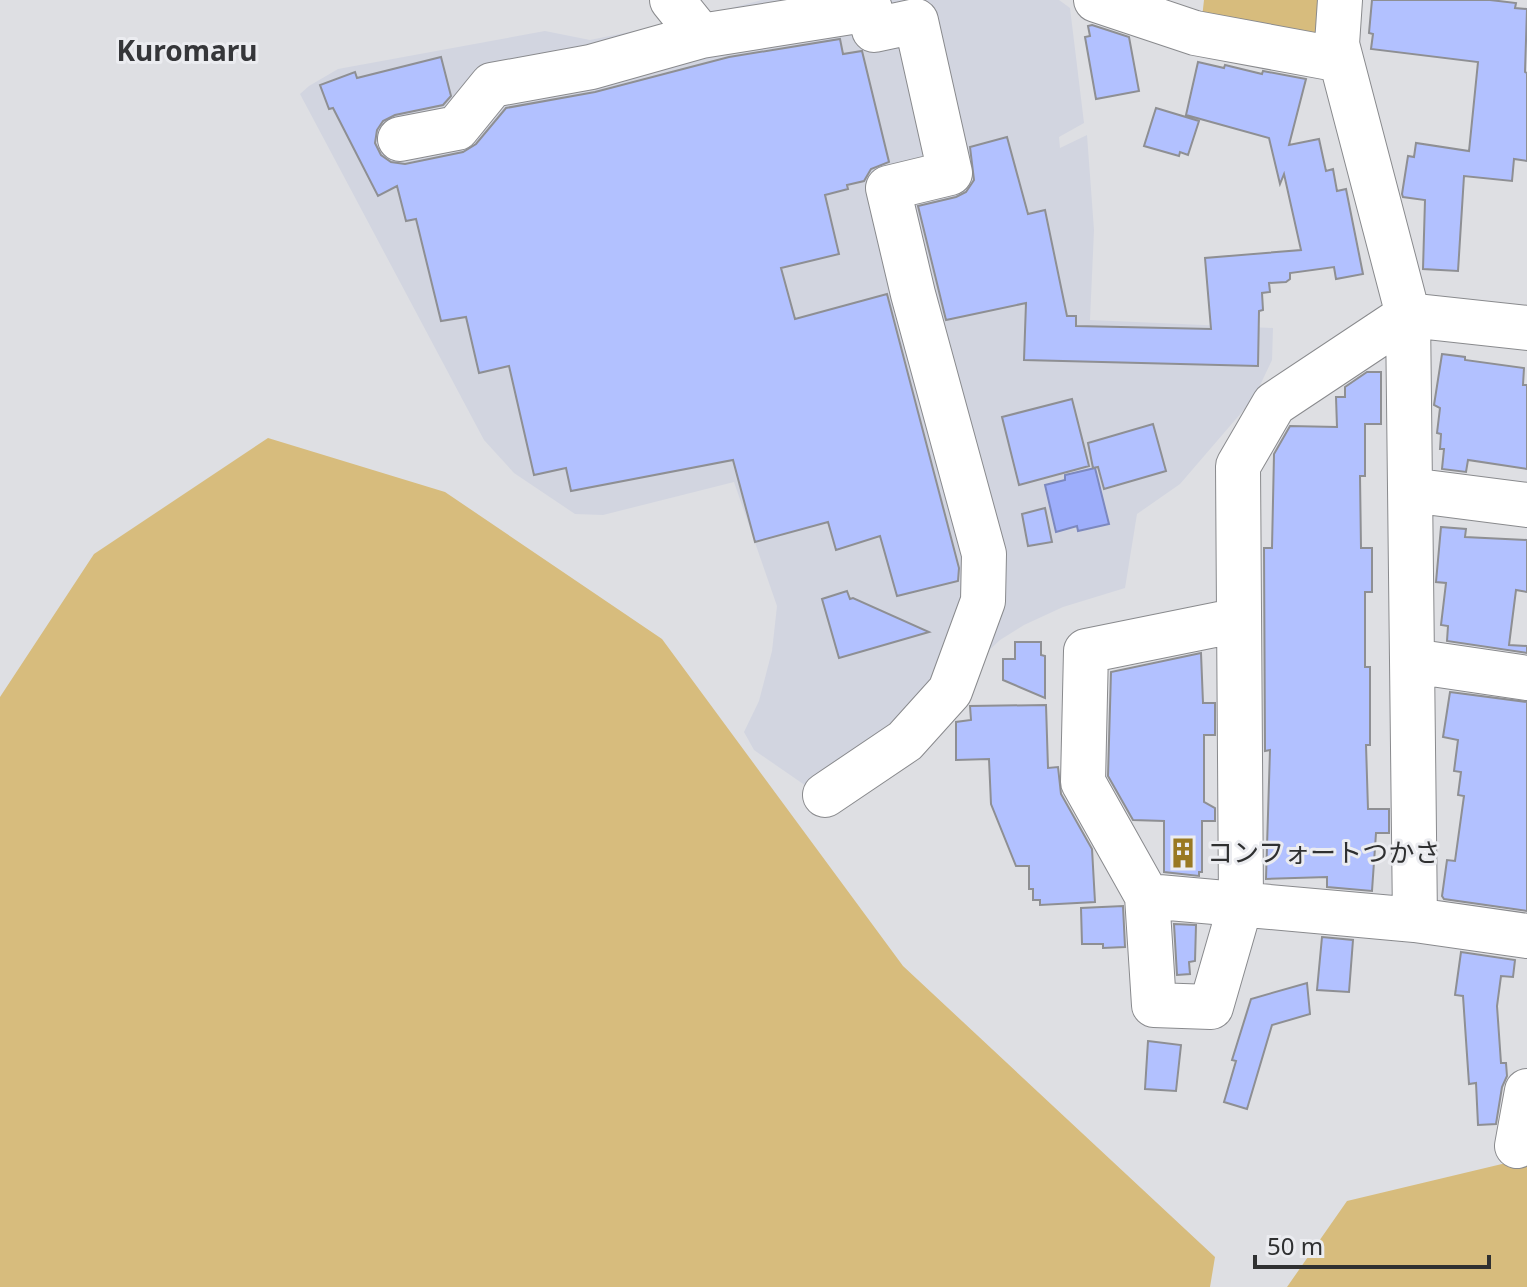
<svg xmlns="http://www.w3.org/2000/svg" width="1527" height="1287" font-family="'Noto Sans','Noto Sans JP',sans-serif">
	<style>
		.built { fill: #d2d5e0 }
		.green { fill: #d7bc7d }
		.water { fill: #9daefb; stroke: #7c88be; stroke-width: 2 }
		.building { fill: #b2c1ff; stroke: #8e8f93; stroke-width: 2 }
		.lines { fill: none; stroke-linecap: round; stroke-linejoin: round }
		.minor-casing { stroke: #898a8d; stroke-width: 46 }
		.minor { stroke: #fff; stroke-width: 44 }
		.labels { text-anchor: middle; stroke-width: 6; stroke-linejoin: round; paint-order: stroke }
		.poi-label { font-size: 26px; fill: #2f3031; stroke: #ebecf0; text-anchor: start }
		.neighbourhood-label { font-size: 28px; font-weight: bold; fill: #353639; stroke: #ebecf0 }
	</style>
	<rect width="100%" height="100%" fill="#dedfe3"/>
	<path class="built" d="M762,0H1059L1070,8L1084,123L1059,137L1060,148L1087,135L1094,230L1090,320L1273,328L1272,360L1254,398L1180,484L1137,514L1125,588L1063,607L1024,625L1000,640L968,670L838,808L754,750L744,732L759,701L772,651L777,606L734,482L603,515L575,514L514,473L484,440L300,94L309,86L338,69L545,31L590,40L669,24Z"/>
	<path class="green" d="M1204,0H1321L1315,34L1202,18Z
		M268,438L445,492L662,639L903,966L1215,1257L1210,1287H0V697L94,554Z
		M1527,1158V1287H1287L1347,1201Z"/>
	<path class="water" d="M1095,468L1109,524L1078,531L1077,526L1056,532L1045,485L1065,480V475Z"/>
	<path class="building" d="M1372,0H1490L1516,3L1515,8L1527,9L1525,72L1527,73V161L1514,159L1512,181L1464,176L1458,271L1423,269L1425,200L1403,197L1402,194L1408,156L1414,157L1416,143L1469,151L1478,62L1371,49L1373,34L1369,33Z
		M1092,25L1129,37L1139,91L1096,99L1085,37L1090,36L1088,26Z
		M840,39L843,54L862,51L889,162L871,169L864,181L847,185L848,189L825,195L839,254L781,268L795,319L887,294L959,568L958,581L897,596L880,536L836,550L828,522L755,542L733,460L571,491L566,468L534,475L509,366L479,373L466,317L441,321L416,219L406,221L397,186L378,196L333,108L329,109L320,85L355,72L357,78L441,57L451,96L443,105L395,115L383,121L377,130L375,143L381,155L391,162L405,164L463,152L476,144L506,108L595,92L729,57Z
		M1198,62L1224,68L1225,65L1262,74L1263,71L1306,79L1289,145L1319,139L1326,171L1333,169L1337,191L1346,189L1363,274L1336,279L1334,267L1290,273V279L1286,282L1269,283L1270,292L1262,293L1263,310L1259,311L1258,366L1024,360L1026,303L946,320L918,206L956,197L966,192L974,180L970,147L1007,137L1028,214L1045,210L1067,316H1076V326L1211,329L1205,258L1301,250L1284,174L1280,184L1269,138L1186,115Z
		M1156,108L1199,121L1188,155L1180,152L1179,156L1144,146Z
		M1442,354L1465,357V360L1524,368L1523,385H1527V469L1468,460L1466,472L1442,469L1444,449H1440L1441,434L1437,433L1440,408L1434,405Z
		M1367,372H1381V424H1365V476H1360L1361,548H1372V592H1365V667H1370V745H1366L1368,809H1389V833H1376L1372,891L1327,887V877L1266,879L1270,750L1265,751L1264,548H1272L1274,454L1290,426L1337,427L1336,397H1345V387Z
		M1072,399L1089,466L1019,485L1002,417Z
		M1153,424L1166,471L1104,489L1098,467L1093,468L1088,443Z
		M1045,508L1052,542L1028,546L1022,514Z
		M1441,527L1466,529L1465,537L1527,540V592L1516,590L1509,645L1527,646V653L1447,641L1448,626L1441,625L1446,583L1436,582Z
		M847,591L850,599L853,598L929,632L839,658L822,599Z
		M1015,642H1041V655L1045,656V698L1003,680V659H1015Z
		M1201,653L1203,703H1215V735H1204V802L1215,808V821H1202V872H1199V876L1164,872V821L1133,820L1108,776L1111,672Z
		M1450,692L1527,702V911L1444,899L1442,896L1447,860L1455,861L1464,796L1458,795L1461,772L1454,771L1458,740L1443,737Z
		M1046,705L1048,768L1058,767L1061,794L1092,849L1095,902L1040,905V900H1033V889H1029V866H1016L991,804L989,759L956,760V722L971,720L970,706Z
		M1123,906L1125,947L1103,948V944H1082L1081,908Z
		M1174,924L1196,925L1195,961L1189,962L1190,974L1177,975Z
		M1322,937L1353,940L1349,992L1317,990Z
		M1461,952L1515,960L1513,977L1501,976L1497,1006L1501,1063H1506L1507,1076L1502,1087L1496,1124L1478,1125L1476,1083L1469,1084L1463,996L1455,995Z
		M1307,983L1310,1014L1272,1025L1247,1109L1224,1102L1236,1061L1232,1060L1251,999Z
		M1148,1041L1181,1045L1176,1091L1145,1089Z"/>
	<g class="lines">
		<g class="minor-casing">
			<path id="minor" d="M672,0L701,36L870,9L874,30L916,21L950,173L888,188L913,294L984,554L983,601L950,691L905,741L825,795
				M1096,0L1195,33L1341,60
				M1340,0L1337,44L1408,315L1415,920
				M400,139L457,128L492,85L591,67L701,36
				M1410,490L1527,505
				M1239,620L1086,651L1083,782L1147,896L1154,1005L1211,1007L1241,903L1238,466L1274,404L1408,315L1527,328
				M1412,661L1527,678
				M1147,896L1415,920L1527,936
				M1517,1146L1527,1091"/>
		</g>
		<use href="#minor" class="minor"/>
	</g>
	<defs>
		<g id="building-bare" transform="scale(2.4)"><path d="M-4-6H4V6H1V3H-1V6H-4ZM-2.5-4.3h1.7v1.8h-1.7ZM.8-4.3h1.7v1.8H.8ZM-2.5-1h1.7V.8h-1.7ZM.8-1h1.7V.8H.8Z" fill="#997922" stroke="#ebecf0" stroke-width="2.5" paint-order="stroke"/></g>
	</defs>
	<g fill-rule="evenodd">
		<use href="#building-bare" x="1183" y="853"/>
	</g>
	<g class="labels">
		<g class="poi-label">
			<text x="1207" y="862">コンフォートつかさ</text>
		</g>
		<g class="neighbourhood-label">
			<text x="187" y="61">Kuromaru</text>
		</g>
	</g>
	<path d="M1255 1255v12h234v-12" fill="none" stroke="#2f3031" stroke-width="4"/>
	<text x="1267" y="1255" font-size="24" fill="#2f3031" stroke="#ebecf0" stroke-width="6" paint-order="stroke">50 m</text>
</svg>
